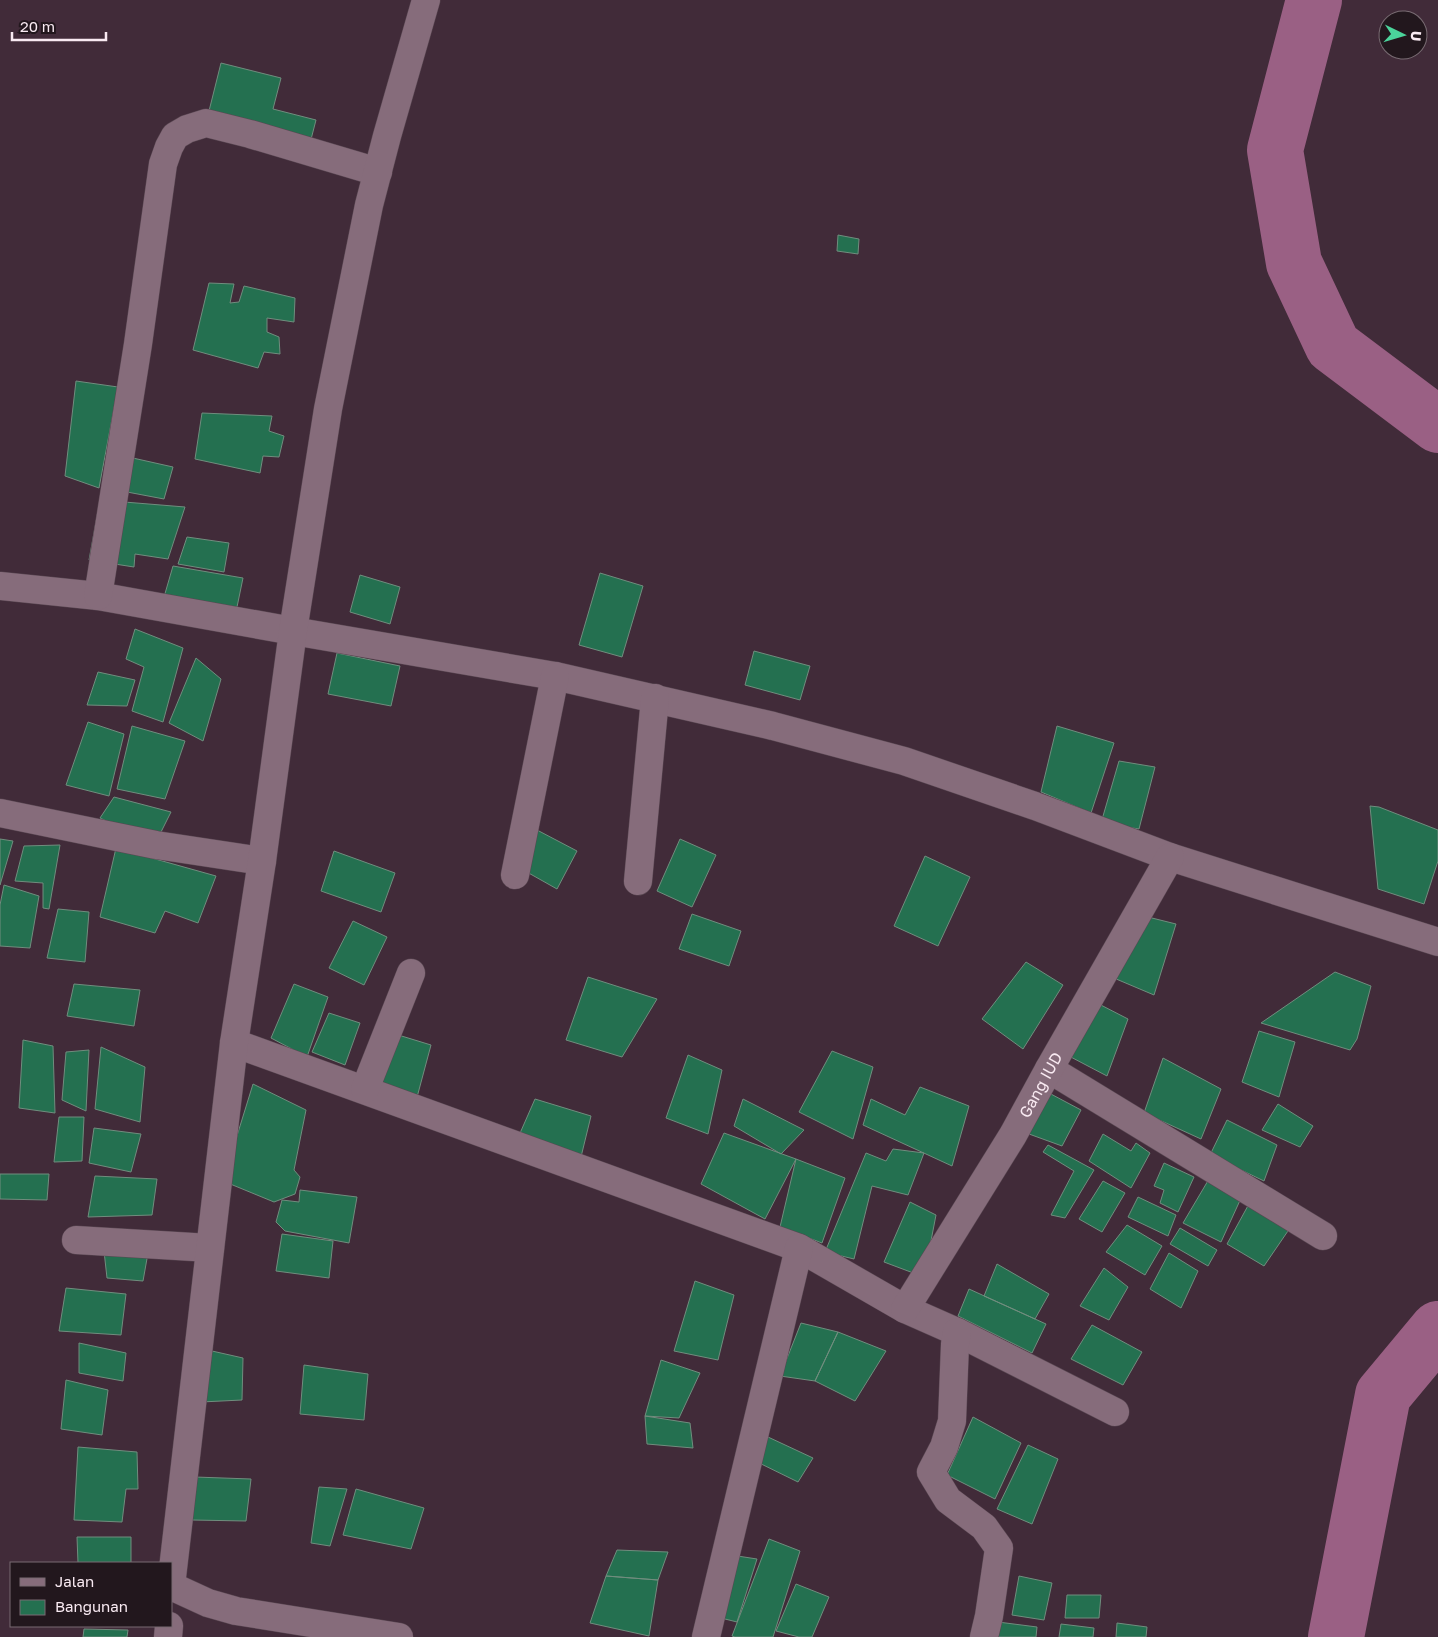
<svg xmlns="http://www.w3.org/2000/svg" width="1438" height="1637" font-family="'Golos Text',sans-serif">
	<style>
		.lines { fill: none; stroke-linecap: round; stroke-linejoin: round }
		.river { stroke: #9a6084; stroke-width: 56 }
		.building { fill: #247050; stroke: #708d7e }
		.street-casing { stroke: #594752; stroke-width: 29 }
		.secondary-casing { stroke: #594752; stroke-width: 29 }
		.street { stroke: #866c7b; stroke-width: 28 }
		.secondary { stroke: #866c7b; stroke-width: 28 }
		.labels { text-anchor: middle; stroke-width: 4.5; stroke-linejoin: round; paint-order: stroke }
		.street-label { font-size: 16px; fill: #f9eaf2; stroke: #22171d }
	</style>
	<rect width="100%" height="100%" fill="#412b39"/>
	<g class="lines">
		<path class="river" d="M1314,0L1275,150L1294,263L1333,346L1438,425
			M1336,1637L1383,1395L1438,1329"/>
	</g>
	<path class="building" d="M221,63L281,78L273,109L316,120L308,151L206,123Z
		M838,235L859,239L858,254L837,251Z
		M209,283L234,284L230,303L239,302L244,286L295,298L294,322L267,318V332L279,337L280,354L264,352L258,368L193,350Z
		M76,381L118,387L99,488L65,476Z
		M202,413L272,416L269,431L284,436L279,457L263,456L260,473L195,459Z
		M115,454L173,467L164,499L106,488Z
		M100,500L185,507L168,559L135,554L134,567L89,560Z
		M187,537L229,543L224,572L178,564Z
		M173,566L243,578L237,607L164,597Z
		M600,573L643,586L622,657L579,645Z
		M360,575L400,587L390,624L350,612Z
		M135,629L183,648L163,722L132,711L144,667L126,659Z
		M754,651L810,666L800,700L745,685Z
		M337,653L400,666L391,706L328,694Z
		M196,658L221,679L203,741L169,723Z
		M98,672L135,680L127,706L87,705Z
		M88,722L124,734L109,796L66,785Z
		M132,726L185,741L165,799L117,789Z
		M1057,726L1114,743L1091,813L1041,792Z
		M1119,761L1155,767L1139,829L1101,823Z
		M114,797L171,812L155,844L100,818Z
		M1370,806L1379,807L1438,830V861L1424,904L1378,889Z
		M537,830L577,851L557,889L518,867Z
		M0,839L13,841L0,885Z
		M680,839L716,855L692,907L657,891Z
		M60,845L49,909L43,908V883L15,881L24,846Z
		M116,848L216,876L198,923L165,911L155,933L100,917Z
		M334,851L395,873L381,912L321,891Z
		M925,856L970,877L938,946L894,926Z
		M4,885L39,896L30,948L0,946V905Z
		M58,909L89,912L85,962L47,958Z
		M1124,911L1176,924L1154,995L1102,973Z
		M692,914L741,931L729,966L679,949Z
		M353,921L387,937L364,985L329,968Z
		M1026,962L1063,985L1023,1049L982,1019Z
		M1335,972L1371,986L1357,1039L1350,1050L1261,1023Z
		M588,977L657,999L622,1057L566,1040Z
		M74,984L140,990L134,1026L67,1016Z
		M294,984L328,997L307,1057L271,1038Z
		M1095,1002L1128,1019L1107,1076L1067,1055Z
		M329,1013L360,1023L345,1065L312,1052Z
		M1259,1031L1295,1042L1279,1097L1242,1082Z
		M395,1034L431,1045L416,1101L373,1087Z
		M23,1040L53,1046L55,1113L19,1108Z
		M101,1047L145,1067L140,1122L95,1109Z
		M89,1050L86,1111L62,1100L66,1052Z
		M832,1051L873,1067L853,1139L799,1112Z
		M688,1055L722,1070L708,1134L666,1118Z
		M1163,1058L1221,1089L1201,1139L1144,1113Z
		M253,1084L306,1110L294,1170L300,1177L295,1194L274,1202L223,1181Z
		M920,1087L969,1106L952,1166L863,1125L871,1099L905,1115Z
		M1049,1093L1081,1110L1062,1146L1029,1134Z
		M535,1099L591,1116L580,1161L517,1140Z
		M743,1099L804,1130L781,1154L734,1126Z
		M1278,1104L1313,1126L1300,1147L1262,1130Z
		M59,1117H84L82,1161L54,1162Z
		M1227,1120L1277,1145L1264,1181L1210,1155Z
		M94,1128L141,1134L131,1172L89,1163Z
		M724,1133L796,1159L765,1219L701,1184Z
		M1103,1134L1131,1151L1136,1143L1150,1153L1131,1188L1089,1161Z
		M1048,1145L1094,1170L1065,1218L1051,1215L1074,1171L1043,1152Z
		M893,1149L924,1153L908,1195L872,1186L854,1259L825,1252L866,1153L886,1161Z
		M796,1159L845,1178L822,1243L780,1227Z
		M1164,1163L1194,1177L1178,1212L1160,1203L1164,1190L1154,1186Z
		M0,1174H49L47,1200L0,1199Z
		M95,1176L157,1179L152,1215L88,1217Z
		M1209,1179L1242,1196L1221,1242L1183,1223Z
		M1103,1181L1125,1193L1102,1232L1079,1219Z
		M300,1190L357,1197L349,1243L285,1231L276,1222L282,1200L299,1202Z
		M1138,1197L1176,1215L1168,1236L1128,1217Z
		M910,1202L936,1215L924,1277L884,1262Z
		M1250,1202L1290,1228L1264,1266L1227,1244Z
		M1127,1225L1162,1246L1145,1275L1106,1252Z
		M1180,1228L1217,1250L1208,1266L1170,1244Z
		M282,1234L333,1241L329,1278L276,1271Z
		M104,1251L148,1253L143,1281L107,1278Z
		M1169,1253L1198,1271L1181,1308L1150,1289Z
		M997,1264L1049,1294L1035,1319L984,1296Z
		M1104,1268L1128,1287L1109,1320L1080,1306Z
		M695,1281L734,1295L718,1360L674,1351Z
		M66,1288L126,1294L121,1335L59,1331Z
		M969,1289L1046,1324L1032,1353L958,1316Z
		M801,1323L838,1332L815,1381L780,1376Z
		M1092,1325L1142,1352L1123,1385L1071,1359Z
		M838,1332L886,1351L855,1401L815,1381Z
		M79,1343L126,1353L123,1381L79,1373Z
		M212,1351L243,1358L242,1400L201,1402Z
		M661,1360L700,1373L679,1418L645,1416Z
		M304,1365L368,1374L364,1420L300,1414Z
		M66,1380L108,1390L102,1435L61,1429Z
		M645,1416L690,1423L693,1448L647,1444Z
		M973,1417L1021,1443L995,1499L947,1475Z
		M768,1437L813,1458L798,1482L749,1458Z
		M1028,1445L1058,1459L1032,1524L997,1509Z
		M78,1447L137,1452L138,1489H126L122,1522L74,1520Z
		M195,1477L251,1479L246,1521L192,1520Z
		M319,1487L347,1489L330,1546L311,1543Z
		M356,1489L424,1508L411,1549L343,1535Z
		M77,1537H131V1563H78Z
		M769,1539L800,1551L773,1637H735L732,1636Z
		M617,1550L668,1552L658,1580L606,1576Z
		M731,1555L757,1559L737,1622L713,1616Z
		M606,1576L658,1580L649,1636L590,1623Z
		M1019,1576L1052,1583L1044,1620L1012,1615Z
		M796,1584L829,1597L812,1637H799L776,1631Z
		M1067,1595H1101L1099,1618H1065Z
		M998,1622L1037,1627L1036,1637H996Z
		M1117,1623L1147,1627L1146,1637H1116Z
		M1061,1624L1094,1628L1093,1637H1059Z
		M84,1629L128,1630L127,1637H83Z"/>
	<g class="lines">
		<g class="street-casing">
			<g id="street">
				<path d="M0,586L98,596L293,631L555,676L773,726L904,761L1035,806L1170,857L1438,942"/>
				<path d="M98,596L138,344L163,164L169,147L175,136L187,129L206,123L250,134L378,172"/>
				<path d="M0,813L156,845L262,861"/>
				<path d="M515,875L555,676"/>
				<path d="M638,881L655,698"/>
				<path d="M234,1043L799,1248L905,1309L957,1332L1115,1412"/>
				<path d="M1049,1069L1323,1236"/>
				<path d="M365,1089L411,973"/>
				<path d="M76,1240L210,1248"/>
				<path id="s1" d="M905,1309L1013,1135L1049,1069L1170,857"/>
				<path d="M957,1332L955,1344L952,1421L944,1447L931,1472L948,1500L984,1527L999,1548L989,1616L984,1637"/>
				<path d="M168,1637L169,1626"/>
				<path d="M706,1637L799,1248"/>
			</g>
		</g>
		<g class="secondary-casing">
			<path id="secondary" d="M399,1637L236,1611L208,1603L171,1586L234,1043L262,861L293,631L328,409L369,205L387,136L426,0"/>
		</g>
		<use href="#street" class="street"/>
		<use href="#secondary" class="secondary"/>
	</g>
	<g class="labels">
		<g class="street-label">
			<text dy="6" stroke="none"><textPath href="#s1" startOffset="262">Gang IUD</textPath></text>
		</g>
	</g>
	<rect x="10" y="1562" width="162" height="65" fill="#22171d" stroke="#786b72"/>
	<rect x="20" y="1578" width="25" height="8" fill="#866c7b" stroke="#786b72"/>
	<text x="55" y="1587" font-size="15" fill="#f9eaf2">Jalan</text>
	<rect x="20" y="1600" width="25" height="15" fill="#247050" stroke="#786b72"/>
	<text x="55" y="1612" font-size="15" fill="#f9eaf2">Bangunan</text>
	<g transform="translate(1403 35) rotate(95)"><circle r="24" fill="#22171d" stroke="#786b72"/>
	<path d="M0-4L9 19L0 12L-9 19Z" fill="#4bd49b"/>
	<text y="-8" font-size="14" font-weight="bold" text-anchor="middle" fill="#f9eaf2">U</text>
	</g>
	<path d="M12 32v8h94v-8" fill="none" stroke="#f9eaf2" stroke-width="2.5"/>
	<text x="20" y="32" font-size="15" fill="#f9eaf2" stroke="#22171d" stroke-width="4" paint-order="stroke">20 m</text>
</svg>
